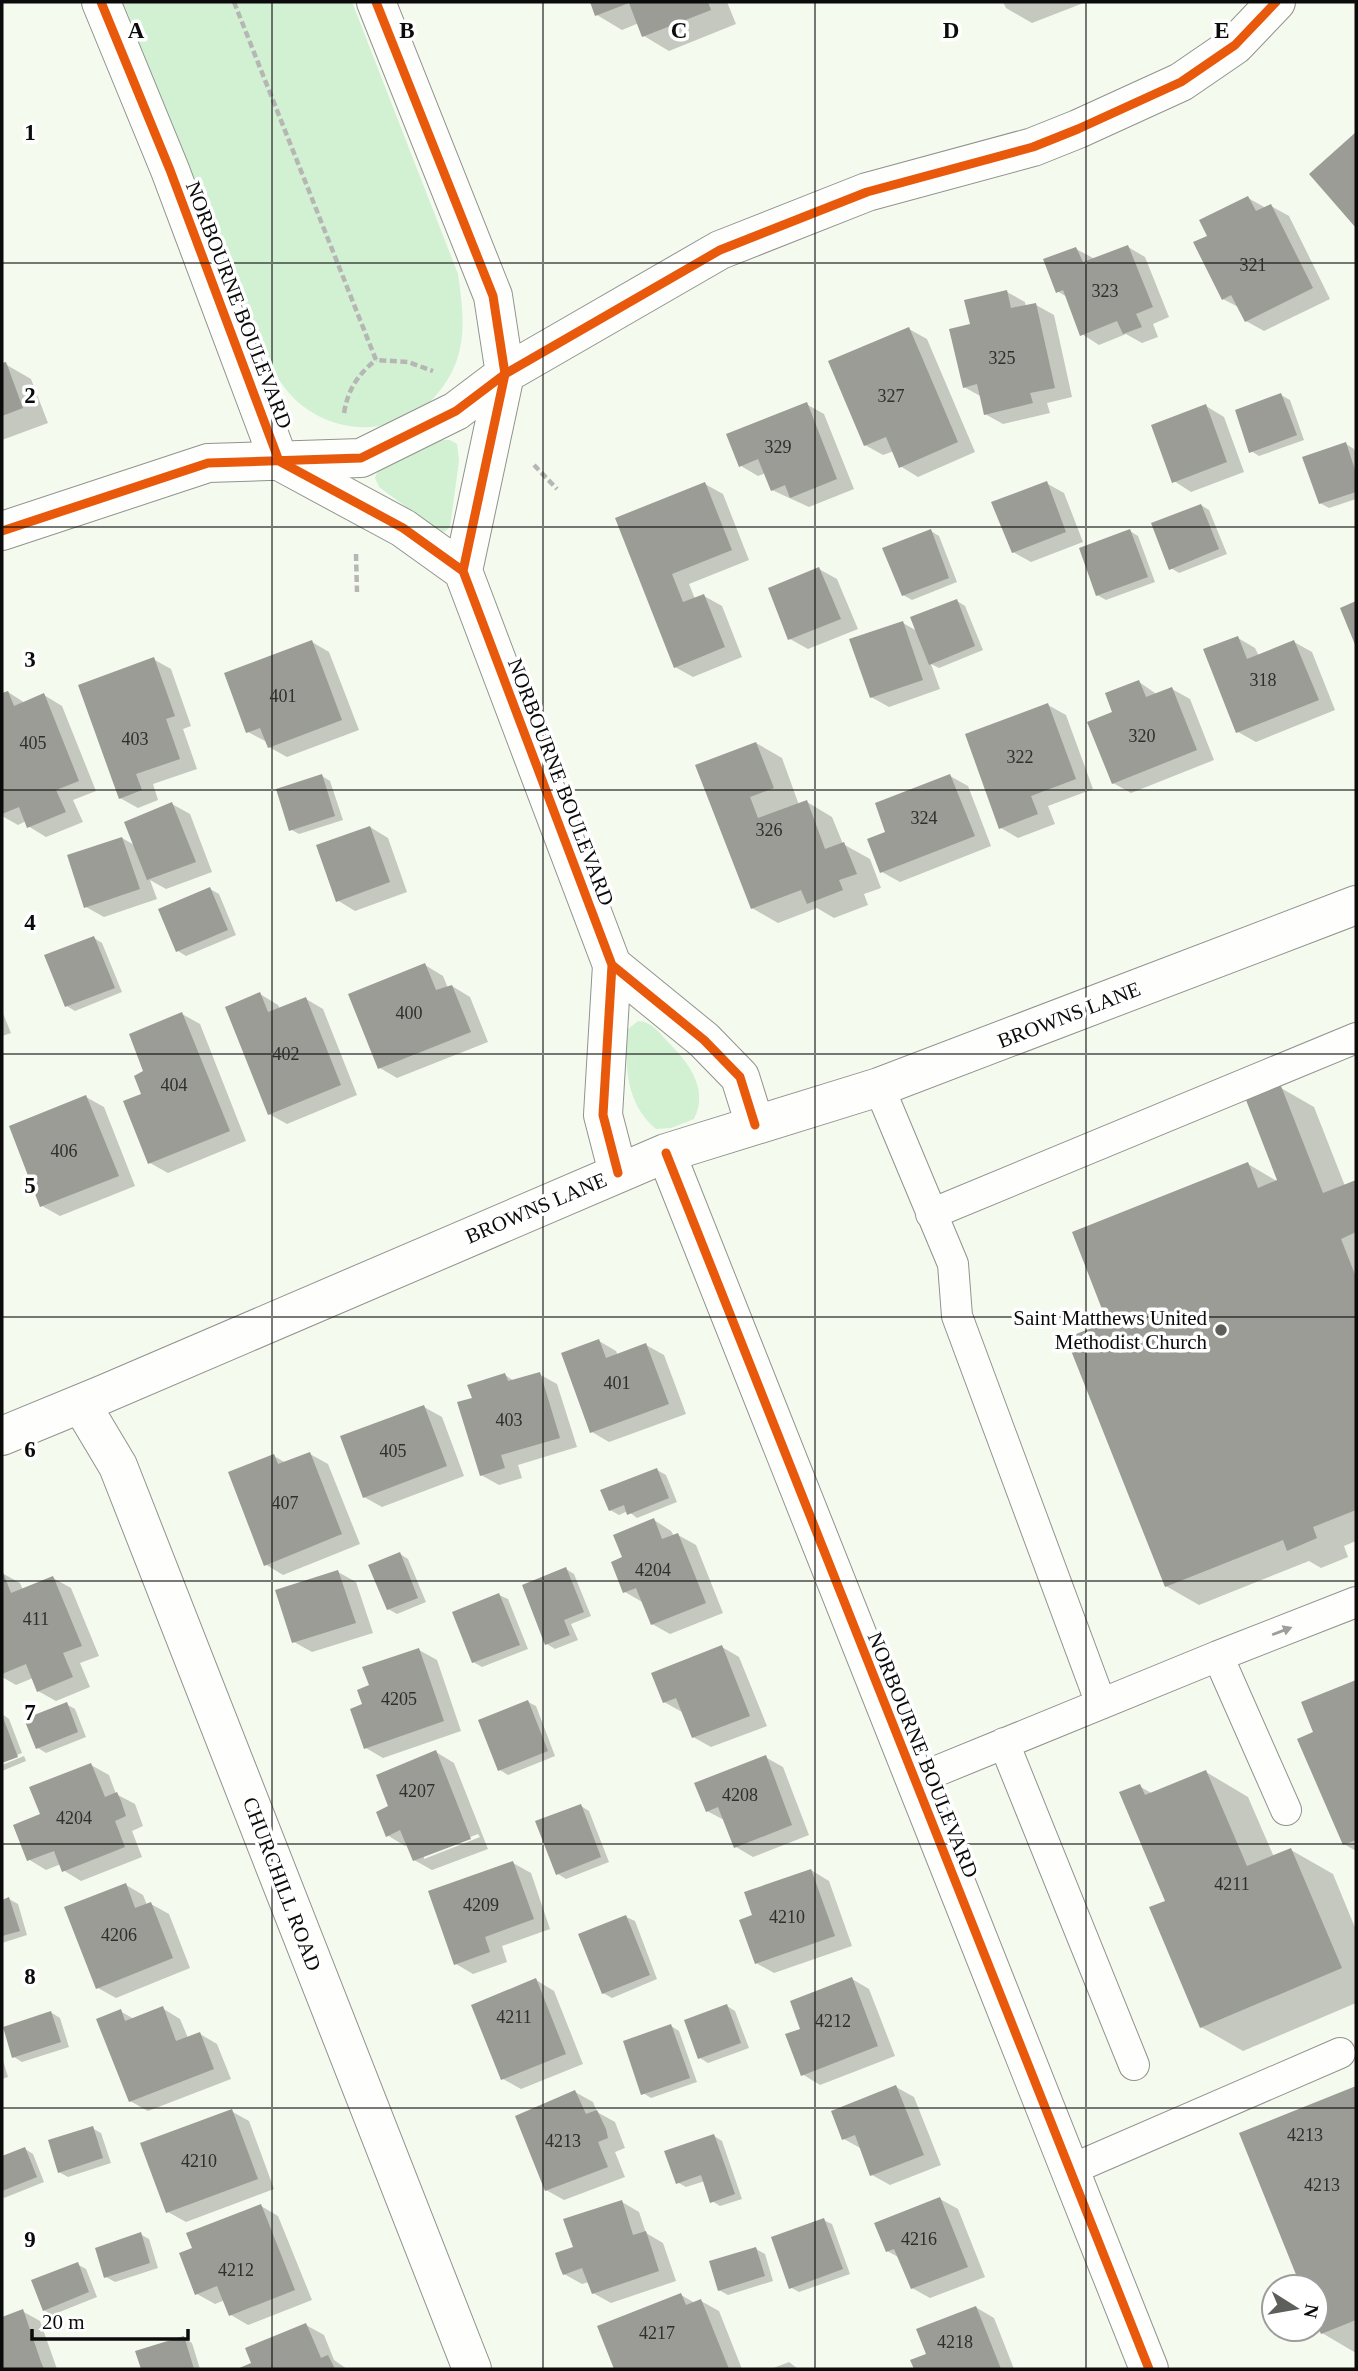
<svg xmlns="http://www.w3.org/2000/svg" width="1358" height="2371" font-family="Georgia,serif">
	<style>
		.green { fill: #d2f0d2 }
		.shadow { fill: #0003; fill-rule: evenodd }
		.building { fill: #9a9c95 }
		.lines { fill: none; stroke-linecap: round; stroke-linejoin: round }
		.lane-casing { stroke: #90938e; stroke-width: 32 }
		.street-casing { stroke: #90938e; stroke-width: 40 }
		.path { stroke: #b6b7b5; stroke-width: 4.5; stroke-dasharray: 7 3.5; stroke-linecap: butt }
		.lane { stroke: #fefefd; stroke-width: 30 }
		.street { stroke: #fefefd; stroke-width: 38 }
		.cycleway-casing { stroke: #fff; stroke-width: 13 }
		.cycleway { stroke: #e8590c; stroke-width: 9 }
		.oneway { fill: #9d9d9c }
		.grid { fill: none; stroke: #0b0b0b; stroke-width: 2; stroke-opacity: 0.55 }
		.poi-dot { fill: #5d5f5b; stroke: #fff; stroke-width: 2.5 }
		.labels { text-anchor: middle; stroke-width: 7; stroke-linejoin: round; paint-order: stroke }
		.number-label { font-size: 18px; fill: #2f2f2e }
		.street-label { font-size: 21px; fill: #0b0b0b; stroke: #fff }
		.poi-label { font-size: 21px; fill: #0b0b0b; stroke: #fff; text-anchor: end }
		.grid-label { font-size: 23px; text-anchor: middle; font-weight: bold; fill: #0b0b0b; stroke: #fff; stroke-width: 7; stroke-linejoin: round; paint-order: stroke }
	</style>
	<rect width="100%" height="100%" fill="#f5faef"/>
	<path class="green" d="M123,2H352L458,274C466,327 468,366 426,406C420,412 412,415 404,419C360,438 309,423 282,384C275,374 271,362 265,351C248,316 233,280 219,244C187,163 155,82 123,2Z
		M442,440H450L457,444L459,461L450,527L444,532L436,529L379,487L375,478C381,456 422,448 442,440Z
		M638,1021C652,1022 659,1032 668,1042C689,1063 709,1089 694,1119L671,1128L656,1129C626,1104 624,1065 628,1029Z"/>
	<path class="shadow" d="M591,2H727L736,24L669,51L644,36L639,23L622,30L597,15Z
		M1003,2H1086L1032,23L1006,8Z
		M1248,198L1266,208L1271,206L1289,216L1330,299L1264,331L1246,321L1240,308L1223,299L1209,237Z
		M1128,247L1145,257L1169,317L1153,324L1158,337L1142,343L1126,334L1099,345L1082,334L1067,297L1057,291L1076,249L1095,259Z
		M1007,292L1025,302L1026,307L1036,305L1054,315L1072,397L1047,403L1050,413L1003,424L985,414L982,397L964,387L972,325Z
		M909,329L927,339L975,452L918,477L900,466L894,451L883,455L865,445Z
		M5,364L31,379L48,423L2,440V365Z
		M1281,395L1290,400L1304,440L1259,456L1251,451Z
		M806,404L824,414L854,489L809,507L772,490L766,473L758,476L741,466Z
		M1206,406L1224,417L1244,472L1191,492L1174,481Z
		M1346,444L1354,449L1356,455V499L1329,508L1320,503Z
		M1046,483L1064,493L1083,542L1031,562L1013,552Z
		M705,484L723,494L749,560L689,584L695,599L704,596L722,606L742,657L693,677L675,667L617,519Z
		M1201,505L1209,510L1227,554L1179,573L1171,568Z
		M931,531L939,536L957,582L912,600L903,595Z
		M1130,531L1138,536L1155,582L1106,600L1097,595Z
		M819,569L837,579L858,629L808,649L790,639Z
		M957,601L965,606L983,650L939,668L931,664L940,689L889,707L871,697L903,623L917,631Z
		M1238,638L1255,648L1259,656L1294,642L1312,652L1335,710L1256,742L1238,732Z
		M312,642L329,652L359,730L287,757L269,747L267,742L248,732Z
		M153,659L171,669L191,726L183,729L197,769L153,784L158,800L138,808L120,798Z
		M1139,682L1158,695L1172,689L1190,699L1214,760L1131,793L1113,783L1114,713Z
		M8,692L25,703L44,695L62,706L96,791L73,800L83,822L46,837L28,826L26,821L18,825L2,816V695Z
		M1048,705L1066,715L1093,789L1048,806L1055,824L1018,838L1001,828Z
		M756,743L782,758L799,805L807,802L832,817L843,844L870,859L881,888L864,894L868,905L834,918L817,908L778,923L752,908L698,766Z
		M322,776L330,781L343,820L299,834L290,829Z
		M950,776L968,786L991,846L900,882L882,872Z
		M172,804L190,814L212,872L166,889L150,880L157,899L104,917L86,907L122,838L136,846Z
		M370,827L388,838L407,892L355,911L337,900Z
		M210,889L219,894L236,935L186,956L178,951Z
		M94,938L102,943L122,992L75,1011L67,1006Z
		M425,965L443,976L448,988L452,986L470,997L488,1042L397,1078L380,1068Z
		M260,994L278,1005L280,1009L306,999L323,1009L357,1095L287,1124L269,1114Z
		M2,1011L11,1033L2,1036Z
		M182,1014L200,1024L246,1141L168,1173L150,1163L143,1095L146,1072Z
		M1281,1088L1314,1107L1345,1186L1356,1182V1541L1344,1546L1348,1557L1321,1568L1309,1561L1199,1605L1166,1586L1109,1323L1248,1164L1280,1183Z
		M86,1097L104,1107L135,1186L60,1216L42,1206Z
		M599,1341L616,1351L618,1356L646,1345L664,1355L686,1414L609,1442L592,1432Z
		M539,1374L557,1384L577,1447L518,1465L522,1478L499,1485L481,1475L474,1399L505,1375L514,1381Z
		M424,1407L442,1417L464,1476L382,1507L364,1497Z
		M310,1454L328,1464L360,1544L283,1575L265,1564L274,1456L286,1463Z
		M657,1470L666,1475L677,1502L637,1518L628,1511L619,1515L610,1510Z
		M654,1520L671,1531L674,1536L678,1535L696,1545L723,1613L670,1634L652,1624L644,1603L625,1592V1558Z
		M400,1554L408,1559L426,1602L397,1614L388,1609Z
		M566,1569L574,1574L591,1616L571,1624L578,1640L555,1649L547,1644Z
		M338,1572L356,1582L373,1633L312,1652L294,1642Z
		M2,1573L20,1583L23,1590L53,1578L71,1588L99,1656L80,1663L90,1687L56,1701L38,1691L33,1678L16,1685L2,1677Z
		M499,1595L508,1599L528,1649L482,1667L473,1662Z
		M722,1647L739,1657L767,1726L711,1747L693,1737L682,1712L664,1702Z
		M419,1650L437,1660L461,1731L383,1758L366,1748L364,1705L372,1686Z
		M1356,1682V1851L1344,1844L1316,1733L1303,1703Z
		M528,1702L536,1706L555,1756L508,1775L500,1770Z
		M66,1704L75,1709L86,1737L46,1753L38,1748Z
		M2,1714L9,1719L22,1753L2,1761Z
		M436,1752L454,1763L488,1849L432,1870L414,1860L408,1844L405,1846L387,1835L390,1807ZM478,1834L480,1837L424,1859V1855Z
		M24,1756L26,1761L2,1771V1765Z
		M765,1757L783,1767L809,1835L753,1857L736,1847L726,1821L707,1811Z
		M91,1765L109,1775L116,1794L135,1804L143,1826L132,1831L142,1857L81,1881L63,1870L61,1864L46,1870L28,1859L42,1815Z
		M1206,1772L1248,1797L1274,1857L1291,1850L1333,1874L1356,1930V2003L1243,2051L1201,2027L1139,1786L1153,1794Z
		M581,1806L589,1811L609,1862L566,1879L558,1874Z
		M513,1863L531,1873L550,1929L502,1946L507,1962L473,1974L456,1964Z
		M811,1870L829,1881L852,1946L774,1973L756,1963L754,1916Z
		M126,1885L143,1895L147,1905L151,1904L169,1914L190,1968L116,1998L98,1988Z
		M9,1899L18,1904L27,1935L2,1943V1902Z
		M626,1917L635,1921L657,1979L612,1998L603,1993Z
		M852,1979L869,1989L895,2056L820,2085L802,2074Z
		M536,1980L554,1991L583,2064L521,2089L503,2079Z
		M727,2006L735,2011L749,2048L708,2063L700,2058Z
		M162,2008L180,2019L188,2038L200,2034L217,2044L231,2079L148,2111L130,2101L120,2011L134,2019Z
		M52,2013L60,2018L69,2047L22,2062L14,2057L5,2028Z
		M671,2026L679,2031L697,2082L651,2098L643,2093Z
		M2,2057L8,2077L2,2079Z
		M896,2087L914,2097L941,2165L890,2185L872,2175L862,2149L844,2139Z
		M1356,2088V2353L1322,2333L1316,2318V2287H1303L1241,2134Z
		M575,2092L593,2102L597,2112L615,2122L625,2148L615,2152L625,2177L564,2200L546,2190Z
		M231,2111L249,2121L274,2189L186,2222L168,2212Z
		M92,2128L101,2133L111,2163L68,2177L59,2172Z
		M714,2136L722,2141L742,2199L720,2206L712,2201L705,2181L686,2187L677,2182Z
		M25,2149L33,2154L44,2182L4,2198L2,2196V2159Z
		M940,2199L958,2209L985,2277L930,2298L912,2288L900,2258L887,2251Z
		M622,2202L639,2212L646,2233L663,2243L676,2281L611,2303L593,2293L589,2282L582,2284L564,2274L575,2249Z
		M261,2206L278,2216L312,2300L248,2325L231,2315L225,2300L215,2304L197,2294L195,2249Z
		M823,2220L832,2224L850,2274L799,2292L790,2287Z
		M140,2234L149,2239L158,2268L115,2282L106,2277Z
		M756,2249L765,2254L773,2281L728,2295L719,2290Z
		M77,2264L86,2269L97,2297L52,2315L44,2310Z
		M681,2295L695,2303L701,2301L719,2311L742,2369H616L599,2327Z
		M977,2308L994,2318L1014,2369H915L913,2361L928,2355Z
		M22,2311L40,2321L57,2369H2V2319Z
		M306,2325L324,2335L334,2360L347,2369H241L253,2364Z
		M184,2338L192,2343L200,2369H143L137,2352Z
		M789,2362L798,2369H771Z"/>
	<path class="building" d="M590,2H708L711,10L642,37L629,3L595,16Z
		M1356,132V228L1309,174Z
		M1248,196L1256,211L1271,204L1313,288L1245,322L1231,295L1222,300L1193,242L1207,236L1199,220Z
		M1128,245L1153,307L1136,314L1142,327L1123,334L1117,321L1080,336L1063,290L1056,293L1043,259L1076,247L1083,262Z
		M1007,290L1011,308L1036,303L1055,388L1030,393L1033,403L984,415L977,384L963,388L949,329L970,324L964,300Z
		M909,327L958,442L899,468L886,437L864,446L828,361Z
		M6,362L23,408L2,416V363Z
		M1281,393L1297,435L1249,453L1235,410Z
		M807,402L837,479L790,498L785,485L771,491L758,459L739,467L726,434Z
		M1206,404L1227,462L1172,483L1151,425Z
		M1346,442L1356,473V492L1319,504L1302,457Z
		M1047,481L1066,532L1012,553L991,502Z
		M705,482L732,550L672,574L683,602L704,594L725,647L674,668L615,518Z
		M1201,504L1219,549L1169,570L1151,523Z
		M931,529L949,578L902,596L882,548Z
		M1130,529L1148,577L1096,596L1079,548Z
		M819,567L841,619L788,640L768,588Z
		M957,599L975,646L929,665L910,617Z
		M1356,601V647L1340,608Z
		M903,621L923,680L870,698L849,639Z
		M1238,636L1247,659L1294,640L1319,700L1236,733L1203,649Z
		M312,640L342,720L268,748L260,728L246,733L224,673Z
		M154,657L175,716L166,719L180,759L136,774L142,790L119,799L78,685Z
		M1139,680L1146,697L1172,687L1197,750L1112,784L1087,722L1112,712L1105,693Z
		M8,691L14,706L44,693L79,781L56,790L66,812L27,828L19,807L2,814V693Z
		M1048,703L1076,779L1031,796L1038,814L999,829L965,734Z
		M756,742L774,788L750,797L758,818L807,800L825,849L844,842L857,874L839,880L843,890L807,904L801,890L751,909L695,765Z
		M322,774L335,816L289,831L276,789Z
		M950,774L975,836L880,873L867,839L885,832L875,803Z
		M172,802L196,862L147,880L124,822Z
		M370,826L390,882L336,902L316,845Z
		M122,837L140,889L84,908L67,855Z
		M210,887L228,930L176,952L158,909Z
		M94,936L115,988L65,1007L44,955Z
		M425,963L436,990L452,985L471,1032L378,1069L348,994Z
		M260,992L268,1012L306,997L341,1085L268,1115L225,1007Z
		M182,1012L230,1131L148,1164L123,1101L141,1094L134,1076L143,1071L129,1034Z
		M1281,1086L1323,1193L1356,1180V1232L1341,1239L1356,1277V1510L1313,1527L1317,1538L1287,1551L1283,1540L1165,1587L1066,1338L1107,1322L1072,1232L1248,1162L1258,1188L1277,1180L1246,1100Z
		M86,1095L119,1176L40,1207L9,1126Z
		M599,1339L606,1358L646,1343L669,1404L590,1433L561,1353Z
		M540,1372L560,1438L501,1455L505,1468L480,1476L457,1402L472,1398L467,1385L505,1373L508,1381Z
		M424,1405L447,1466L363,1498L340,1436Z
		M310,1452L342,1534L264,1566L228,1472L274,1454L278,1464Z
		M657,1468L669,1498L627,1515L624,1505L609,1511L600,1490Z
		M654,1518L662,1539L678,1533L706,1603L651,1625L636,1588L623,1593L611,1562L622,1557L613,1535Z
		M400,1552L418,1598L387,1610L368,1565Z
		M566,1567L584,1612L564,1620L570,1635L545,1645L522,1585Z
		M2,1570L11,1593L53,1576L82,1646L63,1653L73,1677L37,1692L26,1664L2,1674Z
		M338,1570L356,1623L292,1643L275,1590Z
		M499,1593L520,1645L472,1663L452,1612Z
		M722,1645L750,1716L692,1738L676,1698L663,1703L651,1673Z
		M419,1648L444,1721L364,1749L350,1709L362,1704L357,1690L369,1685L362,1667Z
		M1356,1680V1840L1343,1845L1297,1739L1313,1732L1301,1702Z
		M528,1700L548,1751L498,1771L478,1720Z
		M67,1702L78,1732L36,1749L24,1719Z
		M2,1715L18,1757L2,1763Z
		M436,1750L471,1839L413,1861L400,1830L386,1837L376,1812L388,1806L376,1775Z
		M766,1755L792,1825L734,1848L718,1807L706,1812L694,1783Z
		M91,1763L105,1797L117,1792L121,1801L126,1816L115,1821L125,1847L62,1872L54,1851L27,1861L13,1825L40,1814L29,1787Z
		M1206,1770L1247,1866L1291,1848L1342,1968L1200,2028L1149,1907L1165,1901L1119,1792L1140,1784L1145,1795Z
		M581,1804L601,1857L556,1875L535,1821Z
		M513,1861L534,1919L485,1937L490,1952L454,1965L428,1891Z
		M811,1869L835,1936L755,1964L739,1920L752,1915L744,1892Z
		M126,1883L135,1908L151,1902L173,1958L96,1989L64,1907Z
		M9,1897L20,1931L2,1936V1900Z
		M626,1915L650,1975L602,1994L578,1934Z
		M852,1977L878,2046L801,2076L785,2034L800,2029L790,2001Z
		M536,1978L566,2054L501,2080L471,2005Z
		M727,2004L741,2043L698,2059L684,2020Z
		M163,2006L176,2041L200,2032L214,2069L129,2102L96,2019L121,2009L125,2021Z
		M51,2011L61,2042L12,2058L3,2027Z
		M671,2024L690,2078L641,2095L623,2041Z
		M896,2085L924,2155L870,2176L855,2135L842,2140L831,2111Z
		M1356,2086V2320L1321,2334L1316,2323V2287H1301L1239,2133Z
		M575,2090L586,2114L597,2110L606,2129L608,2138L598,2142L608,2167L545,2191L515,2116Z
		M232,2109L258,2179L166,2213L140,2143Z
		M93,2126L103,2158L58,2173L48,2140Z
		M714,2134L735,2194L710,2203L701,2175L676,2184L664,2151Z
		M25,2147L37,2177L2,2191V2156Z
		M940,2197L968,2267L911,2289L894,2249L886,2252L874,2223Z
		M622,2200L633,2235L646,2231L659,2271L592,2294L582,2268L563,2275L560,2268L555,2253L573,2247L563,2219Z
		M261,2204L295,2290L229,2316L217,2286L195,2295L179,2253L192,2248L186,2233Z
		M824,2218L843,2269L789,2289L771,2237Z
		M141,2232L150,2263L104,2278L95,2248Z
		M756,2247L765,2276L718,2291L709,2261Z
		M78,2262L89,2292L43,2311L31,2280Z
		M681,2293L686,2305L701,2299L729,2369H614L597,2326Z
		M976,2306L1001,2369H914L910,2360L926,2354L916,2329Z
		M23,2309L41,2362L44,2369H2V2317Z
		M306,2323L321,2358L328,2355L335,2369H237L251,2363L245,2348Z
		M184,2336L194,2369H141L135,2351Z"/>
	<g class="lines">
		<g class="lane-casing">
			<path id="lane" d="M879,1087L953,1264L957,1316L1101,1704
				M931,1214L1356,1038
				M1218,1656L1356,1602
				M1004,1743L1134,2065
				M915,1780L1218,1656L1286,1810
				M1070,2170L1340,2053"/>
		</g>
		<g class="street-casing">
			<path id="street" d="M101,2L170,170L279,461L403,528L463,571
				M376,2L493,296L505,374L463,571L612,965L603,1115L618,1173
				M2,531L208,463L361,458L456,411L505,374L720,250L867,192L1033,147L1078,129L1181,82L1235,45L1276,2
				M612,965L704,1040L740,1077L755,1125
				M666,1153L1149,2369
				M81,1404L118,1466L472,2369
				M2,1436L104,1394L666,1153L879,1087L1356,905"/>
		</g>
		<path class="path" d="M234,2L376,360L408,362L433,371
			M344,413C348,390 357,375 376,360
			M534,465L557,489
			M356,554L357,592"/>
		<use href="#lane" class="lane"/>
		<use href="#street" class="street"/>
		<g class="cycleway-casing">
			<path id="cycleway" d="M101,2L170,170L279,461L403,528L463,571
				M376,2L493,296L505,374L463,571L612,965L603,1115L618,1173
				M2,531L208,463L361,458L456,411L505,374L720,250L867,192L1033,147L1078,129L1181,82L1235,45L1276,2
				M612,965L704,1040L740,1077L755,1125
				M666,1153L1149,2369"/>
		</g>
		<use href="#cycleway" class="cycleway"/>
	</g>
	<defs><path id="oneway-solid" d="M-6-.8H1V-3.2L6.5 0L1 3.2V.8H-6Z" transform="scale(1.75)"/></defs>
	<use class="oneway" href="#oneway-solid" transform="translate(1282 1631) rotate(-21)"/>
	<path class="grid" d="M272,2V2369M543,2V2369M815,2V2369M1086,2V2369M2,263H1356M2,527H1356M2,790H1356M2,1054H1356M2,1317H1356M2,1581H1356M2,1844H1356M2,2108H1356"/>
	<circle class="poi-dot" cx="1221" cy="1330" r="7"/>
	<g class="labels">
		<g class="number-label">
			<text x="1253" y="271">321</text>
			<text x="1105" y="297">323</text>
			<text x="1002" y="364">325</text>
			<text x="891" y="402">327</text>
			<text x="778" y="453">329</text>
			<text x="1263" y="686">318</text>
			<text x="283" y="702">401</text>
			<text x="1142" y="742">320</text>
			<text x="135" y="745">403</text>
			<text x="33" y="749">405</text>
			<text x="1020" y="763">322</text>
			<text x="924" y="824">324</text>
			<text x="769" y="836">326</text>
			<text x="409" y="1019">400</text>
			<text x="286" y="1060">402</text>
			<text x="174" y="1091">404</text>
			<text x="64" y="1157">406</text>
			<text x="617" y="1389">401</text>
			<text x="509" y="1426">403</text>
			<text x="393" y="1457">405</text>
			<text x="285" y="1509">407</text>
			<text x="653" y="1576">4204</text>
			<text x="36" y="1625">411</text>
			<text x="399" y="1705">4205</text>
			<text x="417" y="1797">4207</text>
			<text x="740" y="1801">4208</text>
			<text x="74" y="1824">4204</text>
			<text x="1232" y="1890">4211</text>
			<text x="481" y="1911">4209</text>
			<text x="787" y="1923">4210</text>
			<text x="119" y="1941">4206</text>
			<text x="514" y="2023">4211</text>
			<text x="833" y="2027">4212</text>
			<text x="1305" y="2141">4213</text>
			<text x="563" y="2147">4213</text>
			<text x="199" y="2167">4210</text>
			<text x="1322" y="2191">4213</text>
			<text x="919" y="2245">4216</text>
			<text x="236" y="2276">4212</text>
			<text x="657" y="2339">4217</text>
			<text x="955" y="2348">4218</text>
		</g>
		<g class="street-label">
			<text transform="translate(239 305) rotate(69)" y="7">NORBOURNE BOULEVARD</text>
			<text transform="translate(561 782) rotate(69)" y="7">NORBOURNE BOULEVARD</text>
			<text transform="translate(1069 1015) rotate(-21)" y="7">BROWNS LANE</text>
			<text transform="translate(536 1208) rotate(-23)" y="7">BROWNS LANE</text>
			<text transform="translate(923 1755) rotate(68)" y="7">NORBOURNE BOULEVARD</text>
			<text transform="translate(282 1884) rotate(69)" y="7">CHURCHILL ROAD</text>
		</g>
		<g class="poi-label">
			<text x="1207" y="1325">Saint Matthews United<tspan x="1207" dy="24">Methodist Church</tspan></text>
		</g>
	</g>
	<g class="grid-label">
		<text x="136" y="38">A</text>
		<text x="407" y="38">B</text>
		<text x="679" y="38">C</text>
		<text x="951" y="38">D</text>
		<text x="1222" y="38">E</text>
		<text x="30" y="140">1</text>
		<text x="30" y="403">2</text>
		<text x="30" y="667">3</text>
		<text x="30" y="930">4</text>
		<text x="30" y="1193">5</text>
		<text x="30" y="1457">6</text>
		<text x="30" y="1720">7</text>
		<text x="30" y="1984">8</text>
		<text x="30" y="2247">9</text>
	</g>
	<rect width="1358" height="2371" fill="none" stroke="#0b0b0b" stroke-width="7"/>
	<g transform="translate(1295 2308) rotate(101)"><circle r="33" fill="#ffffff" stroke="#9d9d9d" stroke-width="2"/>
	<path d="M0-5L12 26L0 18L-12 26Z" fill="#5d5f5b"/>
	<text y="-10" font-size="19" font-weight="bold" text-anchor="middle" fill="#0b0b0b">N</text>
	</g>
	<path d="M32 2329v10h156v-10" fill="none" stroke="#0b0b0b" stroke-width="3.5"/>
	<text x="42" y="2329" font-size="21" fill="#0b0b0b" stroke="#ffffff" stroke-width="5" paint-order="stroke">20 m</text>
</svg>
